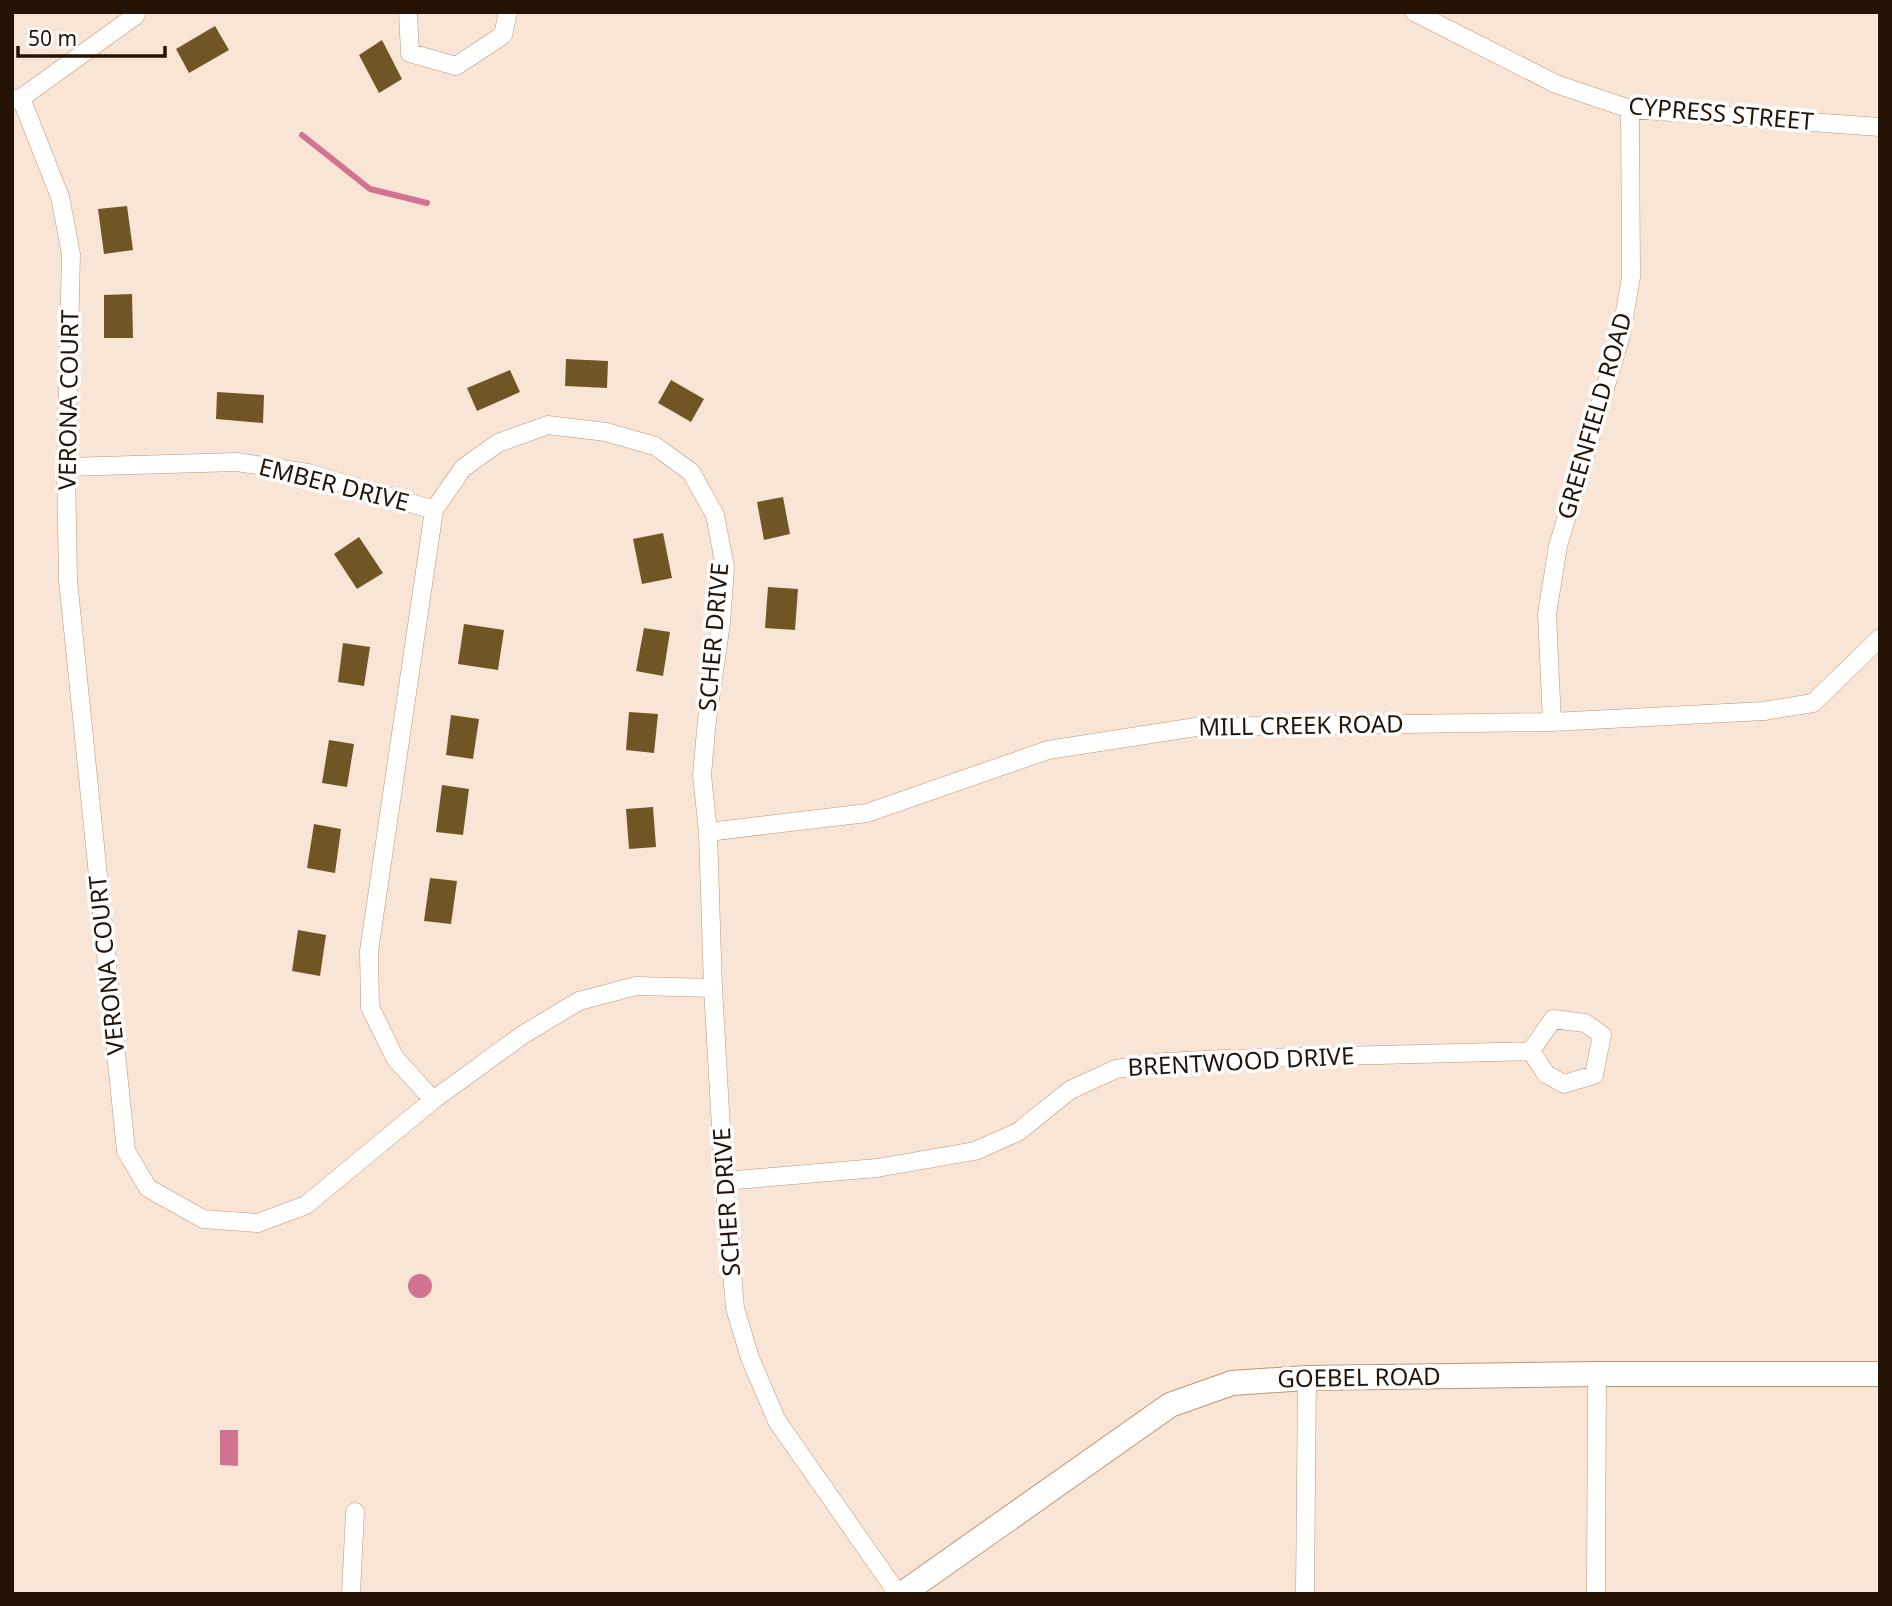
<svg xmlns="http://www.w3.org/2000/svg" width="1892" height="1606" font-family="'Noto Sans',sans-serif">
	<style>
		.water { fill: #d37392 }
		.lines { fill: none; stroke-linecap: round; stroke-linejoin: round }
		.stream { stroke: #d37392; stroke-width: 6 }
		.building { fill: #715625 }
		.street-casing { stroke: #c1946f; stroke-width: 19 }
		.secondary-casing { stroke: #c1946f; stroke-width: 26 }
		.street { stroke: #fff; stroke-width: 18 }
		.secondary { stroke: #fff; stroke-width: 24 }
		.labels { text-anchor: middle; stroke-width: 7; stroke-linejoin: round; paint-order: stroke }
		.street-label { font-size: 24px; fill: #251406; stroke: #fff }
	</style>
	<rect width="100%" height="100%" fill="#f9e5d6"/>
	<path class="water" d="M408 1286a12 12 0 1 1 24 0a12 12 0 1 1-24 0Z
		M220,1430H238V1466L220,1465Z"/>
	<g class="lines">
		<path class="stream" d="M302,135L370,189L427,203"/>
	</g>
	<path class="building" d="M215,26L229,50L189,73L176,49Z
		M382,40L402,79L379,93L359,55Z
		M127,206L133,250L104,254L98,209Z
		M132,294L133,338H104V295Z
		M566,359L608,361L607,388L565,386Z
		M510,370L520,392L477,411L467,388Z
		M671,380L704,399L691,422L658,403Z
		M217,392L264,395L263,423L216,419Z
		M783,497L790,534L764,540L757,502Z
		M663,533L672,578L642,584L633,539Z
		M359,537L383,573L357,589L334,554Z
		M768,587L798,589L795,630L765,628Z
		M464,624L504,630L498,670L458,664Z
		M644,628L670,632L663,676L636,671Z
		M343,643L370,647L364,686L338,682Z
		M629,712L658,714L654,753L626,750Z
		M451,715L479,719L473,759L446,755Z
		M329,740L354,744L347,787L322,783Z
		M442,785L469,789L463,835L436,832Z
		M653,807L656,847L629,849L626,809Z
		M314,824L341,829L335,873L307,868Z
		M430,878L457,881L451,924L424,921Z
		M298,930L326,935L320,976L292,971Z"/>
	<g class="lines">
		<g class="street-casing">
			<path id="street" d="M408,12L410,53L456,66L503,35L508,12
				M1414,12L1556,84L1630,109L1880,127
				M21,98L60,197L71,254L66,467L68,580L126,1151L148,1188L203,1219L258,1223L306,1205L433,1100L524,1034L579,1001L636,986L713,988
				M12,100L21,98L135,16L137,12
				M66,467L237,462L308,473L434,510
				M1552,722L1547,614L1558,546L1621,335L1631,277L1630,109
				M708,832L867,813L1048,750L1196,727L1552,722L1764,711L1813,703L1880,638
				M433,1100L395,1058L370,1007L369,951L434,510L463,468L498,443L548,425L606,432L655,446L691,472L715,515L725,567L721,623L707,720L702,775L708,832L713,988L724,1181L735,1308L750,1358L777,1421L898,1594
				M724,1181L877,1168L975,1151L1018,1132L1070,1090L1116,1069L1165,1062L1226,1059L1531,1051L1546,1074L1564,1084L1594,1075L1602,1035L1585,1023L1553,1019L1531,1051
				M351,1594L355,1512
				M1305,1594L1307,1378
				M1596,1594L1597,1374"/>
		</g>
		<g class="secondary-casing">
			<path id="secondary" d="M902,1594L1170,1405L1232,1383L1307,1378L1597,1374H1880"/>
		</g>
		<use href="#street" class="street"/>
		<use href="#secondary" class="secondary"/>
	</g>
	<g class="labels">
		<g class="street-label">
			<text transform="translate(1721 114) rotate(5)" y="8">CYPRESS STREET</text>
			<text transform="translate(69 400) rotate(-89)" y="8">VERONA COURT</text>
			<text transform="translate(1595 416) rotate(-74)" y="8">GREENFIELD ROAD</text>
			<text transform="translate(334 485) rotate(14)" y="8">EMBER DRIVE</text>
			<text transform="translate(714 637) rotate(-85)" y="8">SCHER DRIVE</text>
			<text transform="translate(1301 726) rotate(-1)" y="8">MILL CREEK ROAD</text>
			<text transform="translate(107 965) rotate(-96)" y="8">VERONA COURT</text>
			<text transform="translate(1241 1062) rotate(-3)" y="8">BRENTWOOD DRIVE</text>
			<text transform="translate(727 1202) rotate(-94)" y="8">SCHER DRIVE</text>
			<text transform="translate(1359 1378) rotate(-1)" y="8">GOEBEL ROAD</text>
		</g>
	</g>
	<rect width="1892" height="1606" fill="none" stroke="#251406" stroke-width="28"/>
	<path d="M18 46v10h147v-10" fill="none" stroke="#251406" stroke-width="3.5"/>
	<text x="28" y="46" font-size="21" fill="#251406" stroke="#ffffff" stroke-width="5" paint-order="stroke">50 m</text>
</svg>
